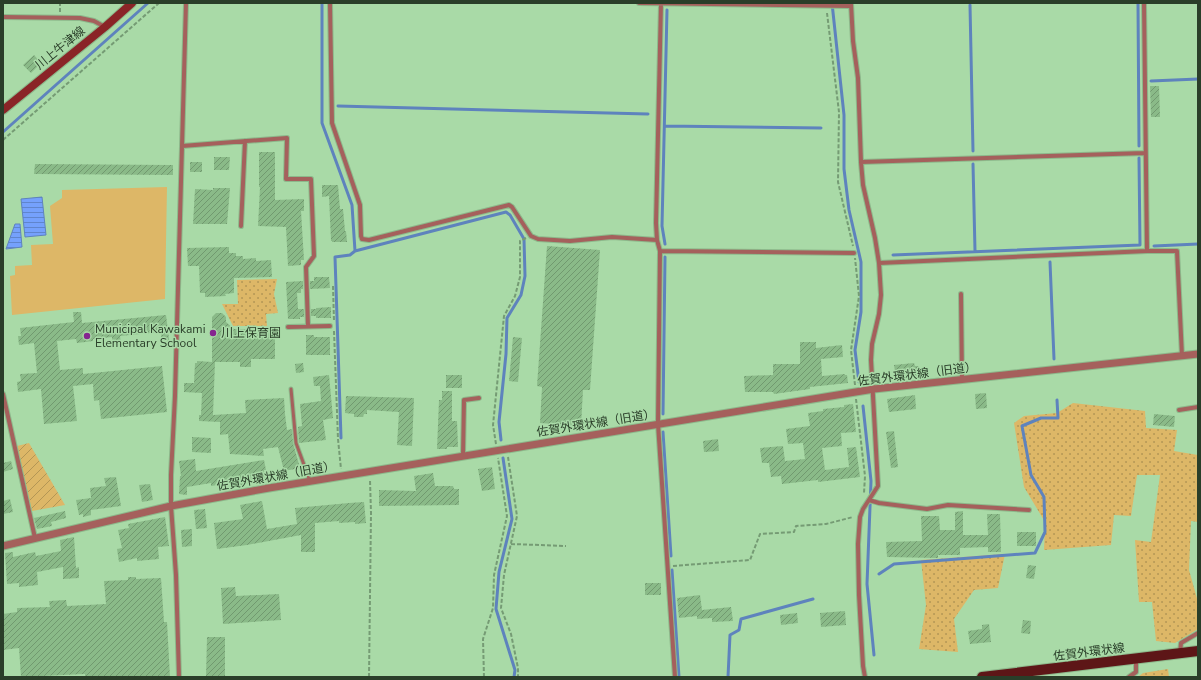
<svg xmlns="http://www.w3.org/2000/svg" width="1201" height="680" font-family="'Nunito Sans','Noto Sans JP',sans-serif">
	<style>
		.grass { fill: url(#grass-dots) }
		.garden { fill: url(#garden-furrows) }
		.pitch { fill: #ddb767 }
		.water { fill: url(#water-rules); stroke: #5e83bd }
		.lines { fill: none; stroke-linecap: round; stroke-linejoin: round }
		.stream { stroke: #5e83bd; stroke-width: 3 }
		.building { fill: url(#building-hatch) }
		.service-casing { stroke: #8db88b; stroke-width: 5 }
		.minor-casing { stroke: #8db88b; stroke-width: 6 }
		.tertiary-casing { stroke: #8db88b; stroke-width: 9 }
		.secondary-casing { stroke: #8db88b; stroke-width: 10 }
		.primary-casing { stroke: #8db88b; stroke-width: 12 }
		.path { stroke: #759b74; stroke-width: 2; stroke-dasharray: 4 2; stroke-linecap: butt }
		.service { stroke: #a5605c; stroke-width: 3 }
		.minor { stroke: #a5605c; stroke-width: 4 }
		.tertiary { stroke: #a5605c; stroke-width: 7 }
		.secondary { stroke: #8a2427; stroke-width: 8 }
		.primary { stroke: #5d1617; stroke-width: 10 }
		.poi-dot { fill: #85258f; stroke: #a9daa7; stroke-width: 1.5 }
		.labels { text-anchor: middle; stroke-width: 3; stroke-linejoin: round; paint-order: stroke }
		.street-label { font-size: 12px; fill: #2a3e29; stroke: #a9daa7 }
		.poi-label { font-size: 12px; fill: #2a3e29; stroke: #a9daa7; text-anchor: start }
	</style>
	<defs>
		<pattern id="grass-dots" width="8" height="8" patternUnits="userSpaceOnUse"><rect width="8" height="8" fill="#ddb767"/><path d="M2 2h.1M6 6h.1" fill="none" stroke="#b39655" stroke-width="1.8" stroke-linecap="round"/></pattern>
		<pattern id="garden-furrows" width="10" height="10" patternUnits="userSpaceOnUse"><rect width="10" height="10" fill="#ddb767"/><path d="M-1 1l2-2M0 10L10 0M9 11l2-2" fill="none" stroke="#b39655"/></pattern>
		<pattern id="water-rules" width="6" height="5" patternUnits="userSpaceOnUse"><rect width="6" height="5" fill="#75a1fc"/><path d="M0 2.5h6" fill="none" stroke="#6085cc"/></pattern>
		<pattern id="building-hatch" width="6" height="6" patternUnits="userSpaceOnUse"><rect width="6" height="6" fill="#8aba88"/><path d="M-1 1l2-2M0 6l6-6M5 7l2-2" fill="none" stroke="#71996f"/></pattern>
	</defs>
	<rect width="100%" height="100%" fill="#a9daa7"/>
	<path class="grass" d="M277,279L274,294L278,313L266,314L267,326H233L222,304H238L237,280Z
		M1073,403L1145,411L1146,428L1177,430L1174,451L1198,455V522L1191,521L1189,570L1198,602V629L1175,643L1156,641L1152,602H1139L1135,540L1151,542L1160,475H1137L1131,516L1114,515L1111,545L1044,550L1045,522L1024,487L1014,423L1024,416L1057,413Z
		M1005,554L998,588L974,590L954,619L958,652L919,649L926,605L921,560Z
		M1168,669L1169,677H1138L1143,673Z"/>
	<path class="garden" d="M29,443L65,505L32,511L17,446Z"/>
	<path class="pitch" d="M167,187L165,299L12,315L10,276L15,275V266L32,265L31,245L53,244L50,206L62,198V190Z"/>
	<path class="water" d="M42,197L46,235L25,237L21,199Z
		M15,224H20L22,247L6,249Z"/>
	<g class="lines">
		<path class="stream" d="M322,3V123L352,205L355,251L506,212L510,215L524,239L525,276L521,295L507,318L506,354L499,422L501,440
			M832,3L844,115V169L849,210L861,262V312L855,350L859,382
			M1138,3L1139,146
			M970,5L973,151
			M1151,81L1198,79
			M338,106L648,114
			M665,126L821,128
			M3,132L148,3
			M973,164L975,251
			M665,244L662,226L667,10
			M1154,246L1198,244
			M893,255L1140,245L1139,158
			M1050,262L1054,359
			M863,406L871,481L867,584L874,655
			M663,414L665,257
			M663,432L671,556
			M341,438L335,257L350,255L355,251
			M503,458L512,519L499,572L496,609L515,670L514,677
			M672,570L679,677
			M879,574L894,564L1035,553L1045,532L1044,497L1031,475L1022,426L1041,418H1058L1057,400
			M728,677L730,635L739,630L741,619L813,599"/>
	</g>
	<path class="building" d="M34,55L41,63L31,73L23,65Z
		M1150,86H1159L1160,117H1151Z
		M259,152H275V200L304,199V211H301L304,260H301V265L288,266L286,227L258,226L260,187H259Z
		M214,157H230L229,170H214Z
		M190,162H202V172H190Z
		M35,164L173,165V175L34,174Z
		M322,185H338L340,209H343L345,231H346L347,242H332V241H331L329,196L322,197Z
		M213,188H230L227,224H193L195,189L213,190Z
		M547,246L600,250L590,390H583L581,426L540,423L542,387L537,386Z
		M229,247V253H236V256H243V259L256,258V261L271,260L272,277L234,278V293L225,294L226,296L205,297V293H200L199,266H188L187,248Z
		M314,277H329L330,288L310,289V281H314Z
		M303,281V289H301V293H297L298,309H304V317H300V319H288L286,282Z
		M331,307V318H316V316H311V309H316V308Z
		M73,312H81L82,323L166,315L170,347L162,348L161,332L120,336L121,344L112,345V337L93,339V341L77,343L76,339L57,341L60,370L83,368V374L162,366L167,412L101,419L99,400L94,401L93,384L73,386L77,421L44,424L41,389L18,392L17,382L21,381L20,374L37,373L34,343L19,345L18,336H21L20,328L74,322Z
		M216,313H222L226,317V322L234,329H275V359H251V367H240V362H215L213,415L246,413L245,400L284,398L285,414L287,430L292,429L293,443L300,468L284,471L278,447L263,449L264,456L230,454L228,434L220,435V422L199,421V415H201L202,393L184,392V383H194L195,363H197V361L212,362V317Z
		M306,335H314V337H330V355H306Z
		M513,337L522,338L518,382L509,381Z
		M800,342H816V348L842,345L843,357L821,359L822,376L845,374V375H847L848,383L810,387V389L774,394L773,392H745L744,376L773,375V364H800Z
		M303,363L304,372L296,373L295,364Z
		M914,363L915,366H919L920,376L896,378L894,365Z
		M329,375L333,418L323,420L326,440L299,443L298,427L302,426L300,404L321,401L320,386H314L313,377Z
		M446,375H462V388H446Z
		M442,391H452V421H457L458,447H447V449H437L439,400H442Z
		M986,393L987,408L976,409L975,394Z
		M915,395L916,409L889,412L887,399Z
		M346,396L414,398L412,446L397,445L399,412L367,410V414H364L363,417H354V414L345,413Z
		M853,404L856,432L841,433L842,446L822,448L825,470L849,467L847,448L856,447L860,477L818,482V480L782,484L781,476L771,477L769,463H762L760,448L783,446L785,461L805,459L803,443L788,444L786,429L810,426L808,413L823,411V409L844,407V405Z
		M1154,414L1175,416L1174,427L1153,425Z
		M894,431L898,467L891,468L886,432Z
		M192,437L211,438V453L192,452Z
		M718,439L719,451L704,452L703,441Z
		M195,459L196,471L264,460L266,470H264L265,481L243,484L244,485L232,486V483L211,486V483L187,487V495L179,494L180,476H181L179,461Z
		M11,461L13,469L3,472V463Z
		M492,467L495,489L482,491L478,469Z
		M433,473L435,486H453L454,489H459V505L379,506V490L416,491L414,476Z
		M116,477L121,506L91,510V515L83,517V514L79,515L76,500L91,498L90,488L106,486L104,478Z
		M150,484L153,500L142,502L139,485Z
		M10,499L13,512L3,514V501Z
		M262,501L267,529L297,524L295,508L349,503L364,502L366,523L355,524V522L339,523V521L315,523V552H301V535L247,545L217,549L214,523L243,519L240,505Z
		M205,509L207,528L196,529L194,510Z
		M65,511L66,518L51,522L52,526L37,529L34,518Z
		M963,511V535H988L987,514H1000L1001,552H988V547L960,548V555H938V558L887,557L886,542L922,541L921,516H939L940,530H955V512Z
		M165,517L169,546L158,547L159,559L137,561V558L119,562L117,549L122,548L118,530L129,528L128,524Z
		M192,529V546L182,547L181,530Z
		M1017,532H1036V546H1017Z
		M74,537L76,568L79,567V578L63,579V567L37,572L38,585L19,587V583L7,584L5,553L13,552V557L35,552L36,556L61,551L60,540Z
		M1028,565L1036,566L1034,579L1026,578Z
		M128,577H136V579L161,578L164,622H167L170,677H85V674L21,677L19,648L3,650V614L17,612V608L50,607L49,601L66,600L67,606L106,604L104,581L128,580Z
		M645,583H661V595H645Z
		M235,587L236,596L279,594L281,620L223,624L221,588Z
		M700,595L702,610L731,607L733,621L712,622V618L697,619V616L679,618L677,598Z
		M845,611L846,625L821,627L820,613Z
		M797,613L798,623L781,625L780,615Z
		M1023,620L1031,621L1030,634L1021,633Z
		M989,624L991,642L970,644L968,631L982,629V625Z
		M207,637H225V677H206Z"/>
	<g class="lines">
		<g class="service-casing">
			<path id="service" d="M291,389L296,443L310,481"/>
		</g>
		<g class="minor-casing">
			<path id="minor" d="M330,3L332,123L360,205L361,236L362,239L369,240L509,205L512,207L531,236L538,239L570,241L612,237L657,240
				M639,3L850,6
				M661,3L656,223L657,240L660,251L658,424L675,677
				M851,3L853,41L858,78L861,162L863,185L875,238L879,263L881,295L879,314L872,344L871,360L878,486L863,509L860,517L858,544L859,595L863,666L865,677
				M1144,3L1147,251H1177L1182,356
				M3,17L80,18L94,21L105,27
				M182,146L287,138L286,179H311L314,256L306,267L308,326
				M861,162L1145,153
				M241,226L245,141
				M660,251L854,253
				M879,263L1147,251
				M961,294L962,380
				M288,327L330,326
				M3,394L35,538
				M1179,410L1198,407
				M463,456L464,400L479,398
				M869,500L879,503L927,509L948,505L1029,510
				M1180,653L1181,643L1198,633
				M179,677L176,575L171,506V475L175,396L186,3
				M1129,677L1136,672V659"/>
		</g>
		<g class="tertiary-casing">
			<path id="tertiary" d="M3,546L171,506L269,488L874,389L1198,354"/>
		</g>
		<g class="secondary-casing">
			<path id="secondary" d="M3,110L105,27L132,3"/>
		</g>
		<g class="primary-casing">
			<path id="primary" d="M982,677L1198,651"/>
		</g>
		<path class="path" d="M60,12V3
			M827,13L839,112L838,182L853,246
			M3,140L159,3
			M333,286L334,321
			M334,331L338,439L341,469
			M855,385L851,350L859,296L855,258
			M856,399L865,476L864,493L865,494
			M496,444L493,425L504,316L515,296L520,277V241L526,238
			M508,457L517,516L504,575L501,608L511,634L518,668V677
			M511,544L566,546
			M673,566L750,560L760,534L794,532L796,526L826,524L853,517
			M369,677L371,513L370,480
			M484,677L483,639L493,608L494,575L507,516L498,458"/>
		<use href="#service" class="service"/>
		<use href="#minor" class="minor"/>
		<use href="#tertiary" class="tertiary"/>
		<use href="#secondary" class="secondary"/>
		<use href="#primary" class="primary"/>
	</g>
	<g class="poi-dot">
		<circle cx="213" cy="333" r="4"/>
		<circle cx="87" cy="336" r="4"/>
	</g>
	<g class="labels">
		<g class="street-label">
			<text transform="translate(60 48) rotate(-39)" y="4">川上牛津線</text>
			<text transform="translate(917 374) rotate(-7)" y="4">佐賀外環状線（旧道）</text>
			<text transform="translate(596 423) rotate(-9)" y="4">佐賀外環状線（旧道）</text>
			<text transform="translate(276 476) rotate(-10)" y="4">佐賀外環状線（旧道）</text>
			<text transform="translate(1089 652) rotate(-7)" y="4">佐賀外環状線</text>
		</g>
		<g class="poi-label">
			<text x="95" y="333">Municipal Kawakami<tspan x="95" dy="14">Elementary School</tspan></text>
			<text x="221" y="337">川上保育園</text>
		</g>
	</g>
	<rect width="1201" height="680" fill="none" stroke="#2a3e29" stroke-width="8"/>
</svg>
